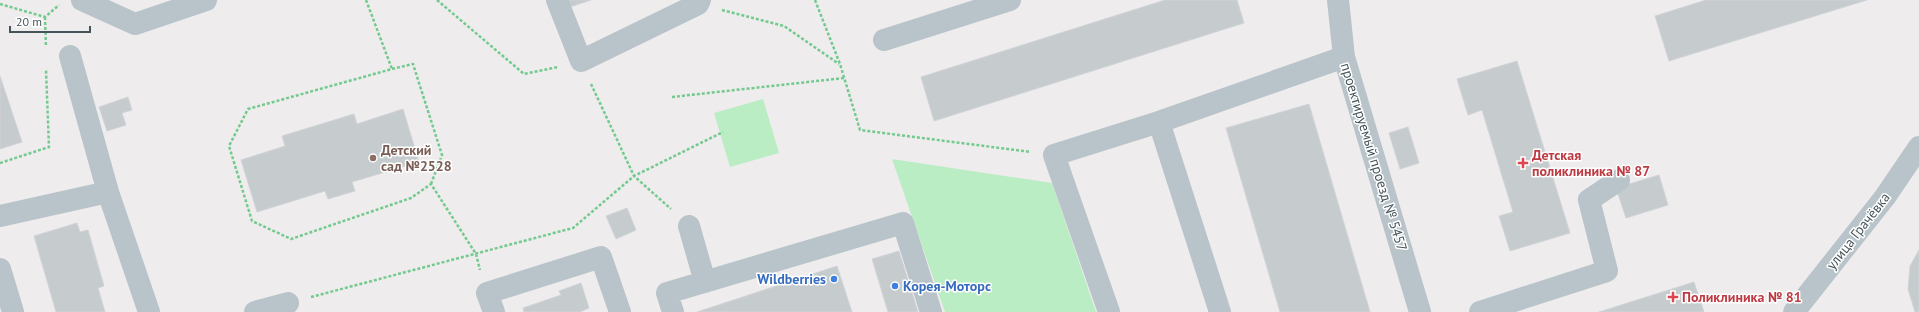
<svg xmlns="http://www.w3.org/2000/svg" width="1919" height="312" font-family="'PT Sans',sans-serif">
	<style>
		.green { fill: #baedc4 }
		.building { fill: #c6cbce; stroke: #d0d4d8 }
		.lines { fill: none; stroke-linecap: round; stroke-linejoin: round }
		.path { stroke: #73ca8e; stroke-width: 2.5; stroke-dasharray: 3 2; stroke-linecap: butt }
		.minor { stroke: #b8c4c9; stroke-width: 22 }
		.education-dot { fill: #8d6e63; stroke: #fff; stroke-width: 1.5 }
		.health-dot { fill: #e0444e; stroke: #fff; stroke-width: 1.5 }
		.shop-dot { fill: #3f7fe0; stroke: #fff; stroke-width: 1.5 }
		.labels { text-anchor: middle; stroke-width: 3; stroke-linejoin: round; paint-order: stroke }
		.education-label { font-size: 14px; font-weight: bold; fill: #785e54; stroke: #fff; text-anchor: start }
		.health-label { font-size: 14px; font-weight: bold; fill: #be3a42; stroke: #fff; text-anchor: start }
		.street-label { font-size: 14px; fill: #455459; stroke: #fff }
		.shop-label { font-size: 14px; font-weight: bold; fill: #366cbe; stroke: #fff; text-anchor: end }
	</style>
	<rect width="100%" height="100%" fill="#efeced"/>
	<path class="green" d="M763,99L779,153L730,167L714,113Z
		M892,159L1052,183L1096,312H945Z"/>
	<path class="building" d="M567,0H591L570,7Z
		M1165,0H1237L1244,23L934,121L921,77Z
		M1706,0H1867L1669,61L1655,16Z
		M1517,61L1570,233L1510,251L1499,216L1513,212L1482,110L1468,115L1457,79Z
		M0,76L22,142L0,149Z
		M128,97L132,110L122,113L126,125L107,131L99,107Z
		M1309,104L1370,312H1280L1226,128Z
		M403,109L419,162L352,182L355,191L328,199L325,191L257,212L241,160L285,146L282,136L354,114L357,124Z
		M1408,127L1419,163L1400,169L1389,133Z
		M1659,175L1668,205L1626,218L1616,188Z
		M627,208L636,230L616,239L606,216Z
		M77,223L80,232L88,230L104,286L98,288L105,312H56L34,236Z
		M1919,250V312H1915L1908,289L1910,266Z
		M899,251L918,312H888L872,259Z
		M837,266L852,312H697Z
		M1694,282L1704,312H1599Z
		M581,283L589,308L580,312H524L523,308L561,295L559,291Z"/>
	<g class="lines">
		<path class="path" d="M366,0L392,69
			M437,0L524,74L558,67
			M815,0L840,64L860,130L1031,152
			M0,4L45,17L59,5
			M722,10L784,26L839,64
			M45,17L46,47
			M591,84L634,176L671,209
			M672,97L844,78
			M0,163L49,147L46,70
			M431,184L442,155L413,64L392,69L248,109L229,146L252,221L291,239L411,198L431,184L476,254L480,270
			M311,297L573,228L634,176L723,132"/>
		<path class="minor" d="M82,0L135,24L206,0
			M557,0L581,61L698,4L700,0
			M1338,0L1344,57L1420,312
			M884,40L1010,0
			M1159,122L1220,312
			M108,192L149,312
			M0,216L108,192L70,56
			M689,226L705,282
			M0,269L13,312
			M255,312L288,303
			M494,312L487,293L601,257L620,312
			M673,312L667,293L903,223L931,312
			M1109,312L1054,155L1159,122L1344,57
			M1480,312L1607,271L1589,200L1619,180
			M1794,312L1885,197L1919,147"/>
	</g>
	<circle class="education-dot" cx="373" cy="158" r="4"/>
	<g class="health-dot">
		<path d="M1521 157h4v4h4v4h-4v4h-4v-4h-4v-4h4z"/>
		<path d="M1671 291h4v4h4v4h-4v4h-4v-4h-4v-4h4z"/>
	</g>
	<g class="shop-dot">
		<circle cx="834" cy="279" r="4"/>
		<circle cx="895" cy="286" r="4"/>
	</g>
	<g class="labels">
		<g class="education-label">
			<text x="381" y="155">Детский<tspan x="381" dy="16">сад №2528</tspan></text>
		</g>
		<g class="health-label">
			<text x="1532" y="160">Детская<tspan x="1532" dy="16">поликлиника № 87</tspan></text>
			<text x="1682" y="302">Поликлиника № 81</text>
		</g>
		<g class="street-label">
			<text transform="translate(1374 157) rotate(73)" y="5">проектируемый проезд № 5457</text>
			<text transform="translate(1858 231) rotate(-52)" y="5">улица Грачёвка</text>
		</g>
		<g class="shop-label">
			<text x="826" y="284">Wildberries</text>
			<text x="903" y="291" text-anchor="start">Корея-Моторс</text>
		</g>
	</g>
	<path d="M10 26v6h80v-6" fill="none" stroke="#455459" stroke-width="2"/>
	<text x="16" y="26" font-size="12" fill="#455459" stroke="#ffffff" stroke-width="3" paint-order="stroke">20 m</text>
</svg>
